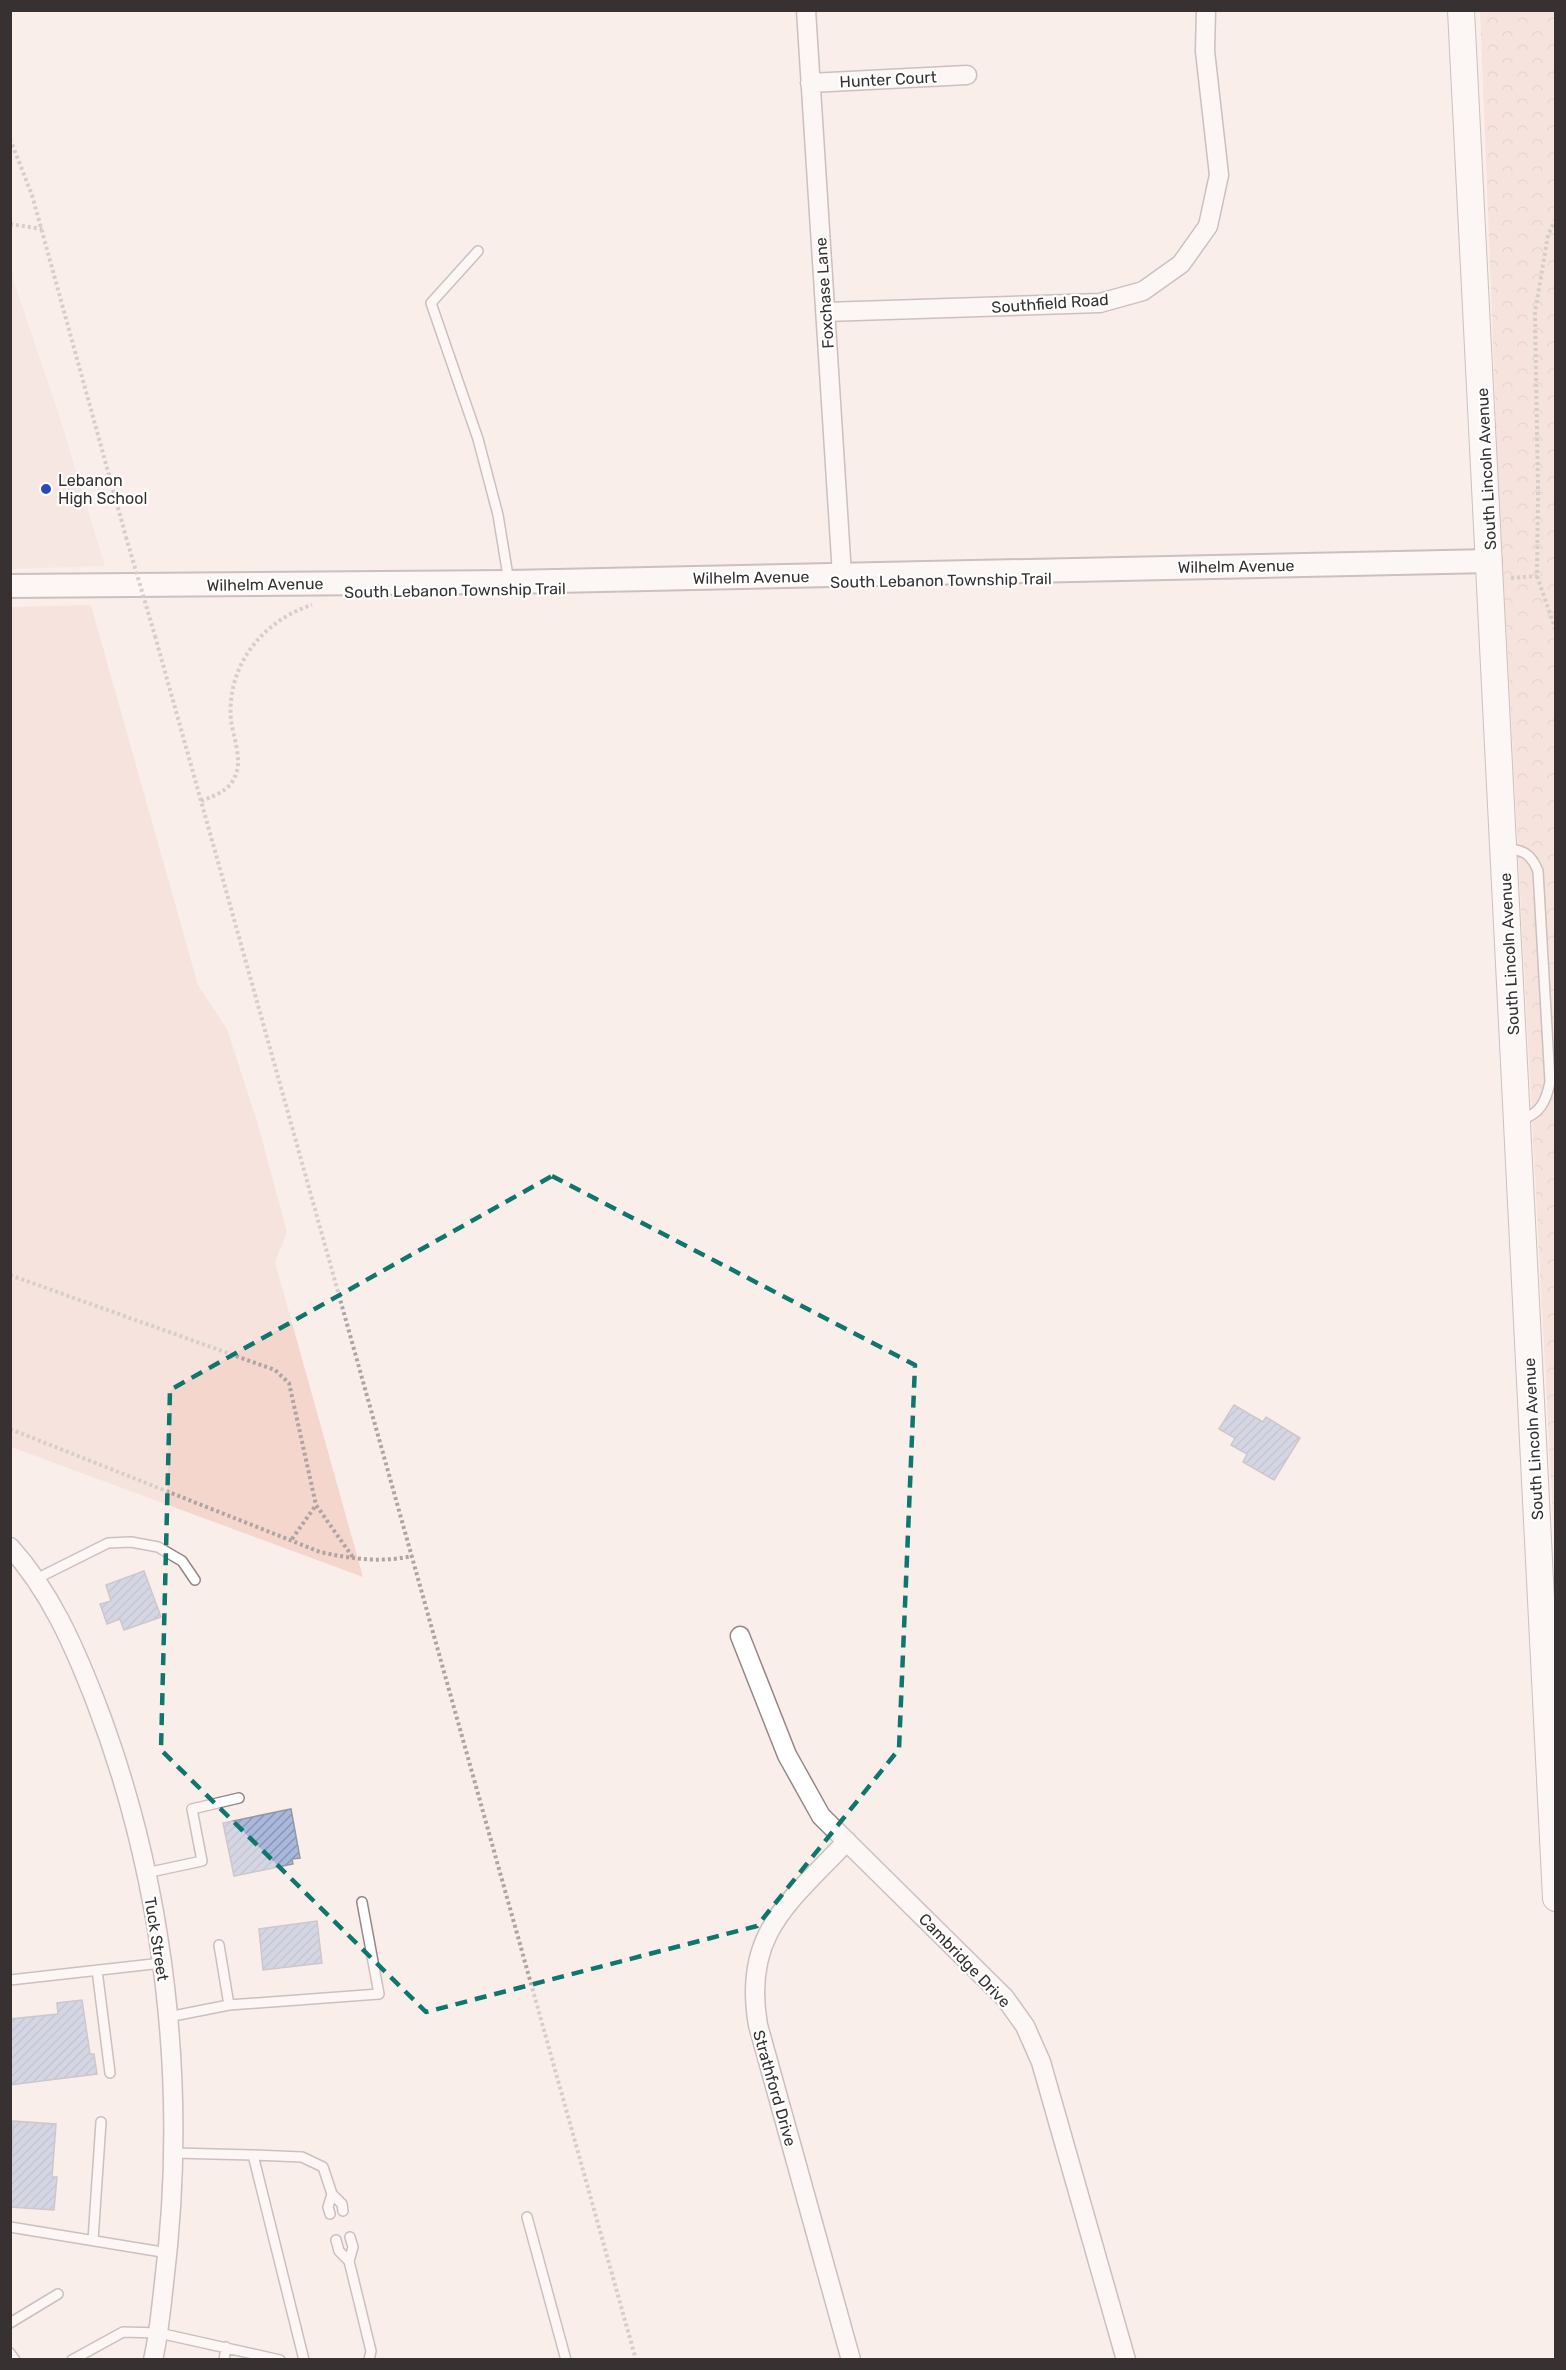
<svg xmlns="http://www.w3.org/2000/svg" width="1566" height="2370" font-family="Rubik,sans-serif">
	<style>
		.built { fill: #f2deda }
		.grass { fill: #f4d6cd }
		.park { fill: url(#park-crowns) }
		.building { fill: url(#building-hatch); stroke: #9598a1; stroke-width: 1.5 }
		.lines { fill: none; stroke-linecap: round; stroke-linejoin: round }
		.service-casing { stroke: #938886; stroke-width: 12 }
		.minor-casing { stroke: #938886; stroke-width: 21 }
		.tertiary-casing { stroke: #938886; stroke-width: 26 }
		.secondary-casing { stroke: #938886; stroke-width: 28 }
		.path { stroke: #aea5a2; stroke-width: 4; stroke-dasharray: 3 3; stroke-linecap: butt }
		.service { stroke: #fff; stroke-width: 9 }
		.minor { stroke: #fff; stroke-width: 18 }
		.tertiary { stroke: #fff; stroke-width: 22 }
		.secondary { stroke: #fff; stroke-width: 26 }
		.path-bridge { stroke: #aea5a2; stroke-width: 4; stroke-dasharray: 3 3; stroke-linecap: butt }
		.marked { fill: none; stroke: #0f766e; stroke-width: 4.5; stroke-dasharray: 12 8; stroke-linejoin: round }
		.poi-dot { fill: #2c49ba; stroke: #fff; stroke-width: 2 }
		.labels { text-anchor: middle; stroke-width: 4.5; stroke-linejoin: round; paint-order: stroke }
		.street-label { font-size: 16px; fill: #373231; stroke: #fff }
		.poi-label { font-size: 16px; fill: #373231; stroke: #fff; text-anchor: start }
	</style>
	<defs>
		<pattern id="park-crowns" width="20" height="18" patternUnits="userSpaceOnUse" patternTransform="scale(1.5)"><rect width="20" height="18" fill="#f4d6cd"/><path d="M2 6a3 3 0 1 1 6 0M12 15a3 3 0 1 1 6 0" fill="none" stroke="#d2b8b0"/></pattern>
		<pattern id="building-hatch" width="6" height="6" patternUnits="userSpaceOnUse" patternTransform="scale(1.5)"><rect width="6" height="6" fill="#a9b8dc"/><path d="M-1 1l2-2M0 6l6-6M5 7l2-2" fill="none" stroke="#8a96b3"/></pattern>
	</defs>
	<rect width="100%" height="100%" fill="#faeeeb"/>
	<path class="built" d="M10,270L58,412L105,566L11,569Z"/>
	<path class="grass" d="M91,605L198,985L227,1029L257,1121L287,1232L275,1262L363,1577L11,1447V607Z"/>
	<path class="park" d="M1480,11H1556L1555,1557L1498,470Z"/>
	<path class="building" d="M1234,1405L1263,1422L1266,1417L1300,1438L1274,1480L1243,1462L1247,1454L1231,1445L1235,1438L1219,1429Z
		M144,1571L161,1617L124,1630L120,1619L107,1624L100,1604L111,1601L106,1585Z
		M291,1809L300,1858L292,1859L293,1864L234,1876L223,1823Z
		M317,1921L322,1963L263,1970L259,1929Z
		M82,2000L90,2054H94L97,2074L10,2085V2019L58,2014L57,2003Z
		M13,2121L56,2124L52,2177H57L54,2210L10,2207Z"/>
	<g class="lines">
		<g class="service-casing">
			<path id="service" d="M478,251L431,303L478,439L498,515L509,582
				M1504,848C1523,850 1531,853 1538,871L1550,1082C1546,1102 1540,1114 1520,1120
				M36,1579L108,1543L131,1542L158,1547L182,1561L195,1580
				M146,1873L202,1861L192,1809L239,1798
				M97,1970L110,2073
				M10,1980L162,1963
				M229,2005L379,1994L362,1902
				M168,2017L229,2005L219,1945
				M174,2153L253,2155L304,2360
				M253,2155L302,2157L323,2167L332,2194L342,2204L343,2211
				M330,2214L328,2207L332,2194
				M527,2217L566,2360
				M10,2227L168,2253
				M350,2237L353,2247L349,2261L371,2351L369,2360
				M93,2240L101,2122
				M336,2240L339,2251L349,2261
				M10,2323L58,2294
				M10,2353L15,2360
				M72,2360L123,2332L159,2333L280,2360
				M224,2360L226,2347"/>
		</g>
		<g class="minor-casing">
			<path id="minor" d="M806,10L842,575
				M810,83L967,75
				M825,312L1100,303L1143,291L1181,264L1208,226L1219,175L1205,51L1206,10
				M10,1547C50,1591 74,1646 95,1700C166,1884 188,2089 164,2283C161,2309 159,2334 153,2360
				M740,1636L787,1755L821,1816L1005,1998L1025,2026L1041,2062L1126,2360
				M847,1841C790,1902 742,1933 758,2025L851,2360"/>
		</g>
		<g class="tertiary-casing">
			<path id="tertiary" d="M10,586L509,582L1490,561"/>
		</g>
		<g class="secondary-casing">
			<path id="secondary" d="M1461,10L1556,1898"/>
		</g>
		<path class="path" d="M10,139L32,195L126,537
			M1556,219L1548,235L1535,312L1538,490L1537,576L1556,631
			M10,224L42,229
			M1511,578L1537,576
			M155,636L636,2360
			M201,801C216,795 230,791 236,774C242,758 233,736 231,720C226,666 263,620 312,605
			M10,1275L275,1370L289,1383L316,1505L354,1559
			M10,1429L320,1552C352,1559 380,1563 412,1556
			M292,1539L316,1505"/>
		<use href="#service" class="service"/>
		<use href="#minor" class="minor"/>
		<use href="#tertiary" class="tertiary"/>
		<use href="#secondary" class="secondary"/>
		<path class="path-bridge" d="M126,537L155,636"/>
	</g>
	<path d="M0 0H1566V2370H0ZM552,1176L915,1365L899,1749L757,1926L426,2012L161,1750L170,1390Z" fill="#faeeeb" fill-opacity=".55" fill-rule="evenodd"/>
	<path class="marked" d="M552,1176L915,1365L899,1749L757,1926L426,2012L161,1750L170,1390Z"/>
	<circle class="poi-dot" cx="46" cy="489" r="6"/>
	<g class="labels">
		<g class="street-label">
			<text transform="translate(888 79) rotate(-3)" y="6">Hunter Court</text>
			<text transform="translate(824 293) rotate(-94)" y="6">Foxchase Lane</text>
			<text transform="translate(1050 303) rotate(-4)" y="6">Southfield Road</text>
			<text transform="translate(1486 469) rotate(-93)" y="6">South Lincoln Avenue</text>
			<text transform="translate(1236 566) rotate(-1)" y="6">Wilhelm Avenue</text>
			<text transform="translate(751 577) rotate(-1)" y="6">Wilhelm Avenue</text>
			<text transform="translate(941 580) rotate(-1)" y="6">South Lebanon Township Trail</text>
			<text transform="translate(265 584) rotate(-1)" y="6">Wilhelm Avenue</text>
			<text transform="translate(455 590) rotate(-1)" y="6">South Lebanon Township Trail</text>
			<text transform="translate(1509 954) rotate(-93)" y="6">South Lincoln Avenue</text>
			<text transform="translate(1533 1439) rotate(-93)" y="6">South Lincoln Avenue</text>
			<text transform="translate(157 1939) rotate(81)" y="6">Tuck Street</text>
			<text transform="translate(965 1960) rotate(46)" y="6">Cambridge Drive</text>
			<text transform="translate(775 2088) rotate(74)" y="6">Strathford Drive</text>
		</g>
		<g class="poi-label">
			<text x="58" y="486">Lebanon<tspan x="58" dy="18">High School</tspan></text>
		</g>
	</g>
	<rect width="1566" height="2370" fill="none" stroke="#373231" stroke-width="24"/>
</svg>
